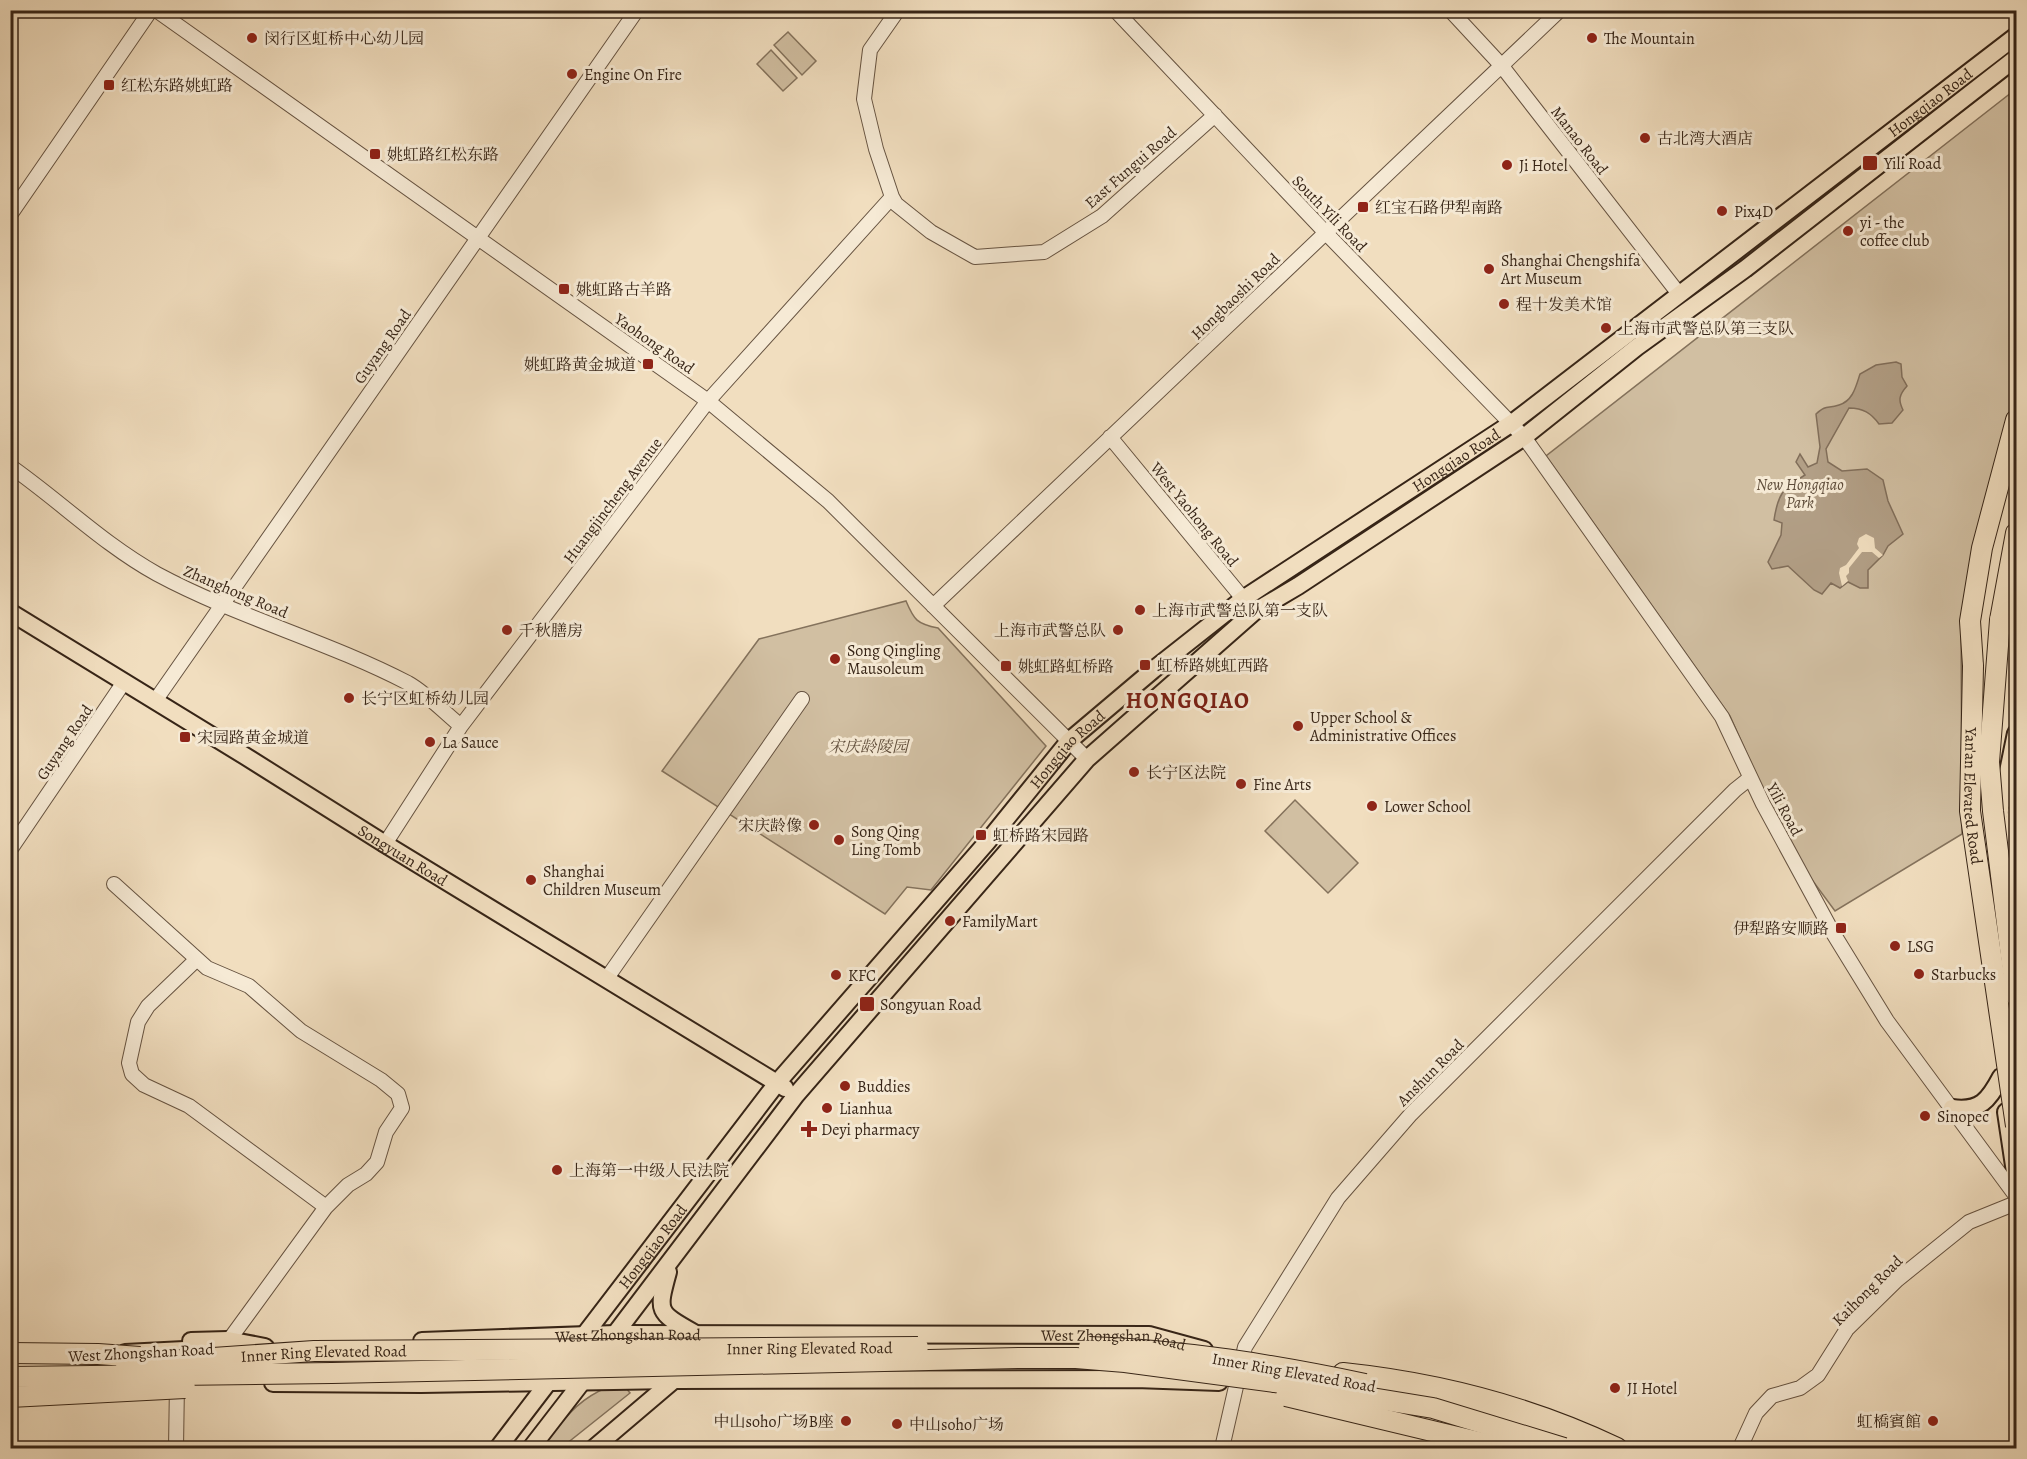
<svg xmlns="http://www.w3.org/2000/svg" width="2027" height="1459" font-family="Alegreya,'Noto Serif SC',serif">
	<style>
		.green { fill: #d1bfa2; stroke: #84725c; stroke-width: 1.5 }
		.water { fill: #b29f86; stroke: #816e5a; stroke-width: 1.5 }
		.pier { fill: #f1debf }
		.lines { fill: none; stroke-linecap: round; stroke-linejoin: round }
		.minor-casing { stroke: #665341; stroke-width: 16 }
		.major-casing { stroke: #372517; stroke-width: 20 }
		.highway-casing { stroke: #372517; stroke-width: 22 }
		.minor { stroke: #f6ead5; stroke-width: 14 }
		.major { stroke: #f1debf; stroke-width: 16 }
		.highway { stroke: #f1debf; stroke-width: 20 }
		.highway-bridge-casing { stroke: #372517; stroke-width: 22; stroke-linecap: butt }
		.highway-bridge { stroke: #f1debf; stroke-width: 20 }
		.poi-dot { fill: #8f2418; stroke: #f6ead5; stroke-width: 2 }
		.labels { text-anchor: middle; stroke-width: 6; stroke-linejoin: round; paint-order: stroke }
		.poi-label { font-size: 16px; fill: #372517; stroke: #f6ead5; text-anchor: start }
		.street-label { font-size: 16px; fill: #372517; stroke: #f6ead5 }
		.park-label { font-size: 16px; font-style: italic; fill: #5e4c3a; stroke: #f6ead5 }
		.district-label { font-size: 22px; font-weight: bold; letter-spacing: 1.5px; fill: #7a1f14; stroke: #f6ead5 }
	</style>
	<rect width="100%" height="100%" fill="#f1debf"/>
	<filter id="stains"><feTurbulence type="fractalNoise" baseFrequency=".00333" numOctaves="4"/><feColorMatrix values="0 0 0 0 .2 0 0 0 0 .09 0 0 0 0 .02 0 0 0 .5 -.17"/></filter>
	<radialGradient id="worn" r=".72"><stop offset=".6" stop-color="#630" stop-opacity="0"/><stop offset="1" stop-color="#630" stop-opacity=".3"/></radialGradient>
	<path class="green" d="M788,32L816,61L802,75L774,45Z
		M771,50L797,78L783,91L757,64Z
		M2016,89V391L1998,462L1961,618L1962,834L1835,911L1790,850L1730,716L1546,456Z
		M906,601C914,620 917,624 938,628L1046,746L931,890L907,887L885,914L662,771L759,639Z
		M1295,800L1358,863L1328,893L1265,831Z
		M608,1387L626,1388L630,1393L561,1448H540C563,1422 574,1401 608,1387Z"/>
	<path class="water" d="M1896,362L1901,364L1902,377L1907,386C1899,395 1898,400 1903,410L1892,423L1879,424C1871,413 1863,408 1849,408L1826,449L1828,462L1842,471L1867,469L1883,480L1888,501L1903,534L1888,546L1883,555L1868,570V588H1860L1848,582L1840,588L1831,583L1822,594L1814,590L1788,566L1772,569L1768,562L1781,535L1782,523L1774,520C1778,494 1782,489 1805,475L1796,462L1800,454L1808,467L1817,463L1820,447L1816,414C1827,404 1827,409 1839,405C1853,401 1856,386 1860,374L1876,365Z"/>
	<path class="pier" d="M1866,534L1874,538L1875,548L1883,555L1879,558L1872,552H1862L1849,568V573L1846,576L1848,581L1842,586L1839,573L1840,568L1846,565L1859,548L1857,544L1859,538Z"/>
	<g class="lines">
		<g class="minor-casing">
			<path id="minor" d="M156,10L708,401L828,501L1087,759
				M898,10L870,50L864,99L876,149L892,197L896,204L931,232L975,257L1044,252L1102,216L1215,115
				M1115,10L1325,232L1524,437L1722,717L1763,804L1833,933L1887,1021L2016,1196
				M1450,10L1501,65L1679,294
				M10,215L151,10
				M1110,437L1250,607
				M10,466C60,501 103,544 157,574C237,617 327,641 408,683C426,693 445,713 461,726
				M933,606L1560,10
				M155,701L637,10
				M385,844L461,726L708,401L892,197
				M10,850L124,682
				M114,884L207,968L249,986L301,1031L381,1080L398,1094L402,1108L386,1132L377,1162L366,1174L348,1185L326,1207L224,1347
				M197,959L148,1006L138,1022L129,1063L132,1074L144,1085L189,1106L326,1207
				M607,978L802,699
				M176,1448L177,1383
				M1222,1448L1245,1347L1338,1198L1411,1114L1735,790L1750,778
				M1740,1448L1756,1413L1772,1396L1800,1388L1818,1375L1847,1329L1897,1280L1969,1222L2016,1203"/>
		</g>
		<g class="major-casing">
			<g id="major">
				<path id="s1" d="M10,612L245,756L385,844L785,1088"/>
				<path d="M1998,820L2016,733"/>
				<path d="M2013,914V823L2016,811"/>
				<path d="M1992,928L1995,876"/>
				<path d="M2008,981L2016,1062"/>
				<path d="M1952,1108C1980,1112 1989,1100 2001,1077"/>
				<path d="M2006,1112L2016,1179"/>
				<path d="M668,1272C657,1312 657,1312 694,1333"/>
				<path d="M191,1341L228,1340L265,1347"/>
				<path id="s2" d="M422,1341L615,1334L1149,1335L1204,1350"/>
				<path d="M125,1353L204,1349"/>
				<path d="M273,1383L421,1384L674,1380L1136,1379L1219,1382"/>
				<path d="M1382,1386L1506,1418L1588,1448"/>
				<path d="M1371,1407L1425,1418L1498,1437"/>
				<path id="s3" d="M498,1448L777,1083L988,841L1069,741L1153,670L1243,599L1512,423L2016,36"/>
				<path d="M531,1448L582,1382L615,1334L796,1095L1087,759L1254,612L1298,586L1524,437L1637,347L1745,269L2016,58"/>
				<path d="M594,1448L674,1380"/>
			</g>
		</g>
		<g class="highway-casing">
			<path id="highway" d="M2000,620L2016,533
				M1973,666L1970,621L1982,548L2016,420
				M1343,1373C1438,1383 1531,1407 1617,1448"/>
		</g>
		<use href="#minor" class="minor"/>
		<use href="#major" class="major"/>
		<use href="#highway" class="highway"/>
		<g class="highway-bridge-casing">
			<g id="highway-bridge">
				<path d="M2000,620L1989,762L1993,811L2016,996"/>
				<path id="s4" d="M1973,666L1970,811L2016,1126"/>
				<path d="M1089,1347C1183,1350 1274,1365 1365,1384"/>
				<path d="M10,1353L98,1354L140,1357"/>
				<path id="s5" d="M126,1364L314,1351L918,1347"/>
				<path d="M10,1377L332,1373L1021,1358H1076L1125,1362L1274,1382L1433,1408L1564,1448"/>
				<path d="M1286,1396L1503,1448"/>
				<path d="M10,1397L185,1388"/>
			</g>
		</g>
		<use href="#highway-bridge" class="highway-bridge"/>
	</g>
	<g class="poi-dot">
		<circle cx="252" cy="38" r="6"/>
		<circle cx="1592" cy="38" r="6"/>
		<circle cx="572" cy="74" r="6"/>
		<rect x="103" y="79" width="12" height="12" rx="3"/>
		<circle cx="1645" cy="138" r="6"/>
		<rect x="369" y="148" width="12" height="12" rx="3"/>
		<rect x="1862" y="155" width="16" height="16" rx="3"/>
		<circle cx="1507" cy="165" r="6"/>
		<rect x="1357" y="201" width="12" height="12" rx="3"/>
		<circle cx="1722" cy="211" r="6"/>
		<circle cx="1848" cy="231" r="6"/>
		<circle cx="1489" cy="269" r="6"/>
		<rect x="558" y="283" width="12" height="12" rx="3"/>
		<circle cx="1504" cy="304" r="6"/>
		<circle cx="1606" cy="328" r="6"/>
		<rect x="642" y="358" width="12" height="12" rx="3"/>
		<circle cx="1140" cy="610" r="6"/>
		<circle cx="507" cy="630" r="6"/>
		<circle cx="1118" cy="630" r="6"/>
		<circle cx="835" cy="659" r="6"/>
		<rect x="1139" y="659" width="12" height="12" rx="3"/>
		<rect x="1000" y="660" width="12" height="12" rx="3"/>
		<circle cx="349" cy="698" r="6"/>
		<circle cx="1298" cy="726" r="6"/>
		<rect x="179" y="731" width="12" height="12" rx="3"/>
		<circle cx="430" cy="742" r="6"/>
		<circle cx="1134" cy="772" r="6"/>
		<circle cx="1241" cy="784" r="6"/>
		<circle cx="1372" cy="806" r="6"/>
		<circle cx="814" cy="825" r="6"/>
		<rect x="975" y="829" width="12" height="12" rx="3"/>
		<circle cx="839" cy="840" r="6"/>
		<circle cx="531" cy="880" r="6"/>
		<circle cx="950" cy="921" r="6"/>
		<rect x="1835" y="922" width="12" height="12" rx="3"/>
		<circle cx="1895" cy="946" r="6"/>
		<circle cx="1919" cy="974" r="6"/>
		<circle cx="836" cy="975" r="6"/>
		<rect x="859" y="996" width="16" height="16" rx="3"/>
		<circle cx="845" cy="1086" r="6"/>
		<circle cx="827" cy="1108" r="6"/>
		<circle cx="1925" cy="1116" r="6"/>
		<path d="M806 1120h6v6h6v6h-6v6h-6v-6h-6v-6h6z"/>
		<circle cx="557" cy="1170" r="6"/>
		<circle cx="1615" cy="1388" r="6"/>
		<circle cx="846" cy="1421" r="6"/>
		<circle cx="1933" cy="1421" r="6"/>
		<circle cx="897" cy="1424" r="6"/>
	</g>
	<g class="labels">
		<g class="poi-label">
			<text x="264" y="44">闵行区虹桥中心幼儿园</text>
			<text x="1604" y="44">The Mountain</text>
			<text x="584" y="80">Engine On Fire</text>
			<text x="121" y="91">红松东路姚虹路</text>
			<text x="1657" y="144">古北湾大酒店</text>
			<text x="387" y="160">姚虹路红松东路</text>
			<text x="1884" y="169">Yili Road</text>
			<text x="1519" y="171">Ji Hotel</text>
			<text x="1375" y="213">红宝石路伊犁南路</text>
			<text x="1734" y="217">Pix4D</text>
			<text x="1860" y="228">yi - the<tspan x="1860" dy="18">coffee club</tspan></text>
			<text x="1501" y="266">Shanghai Chengshifa<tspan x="1501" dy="18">Art Museum</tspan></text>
			<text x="576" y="295">姚虹路古羊路</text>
			<text x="1516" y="310">程十发美术馆</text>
			<text x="1618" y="334">上海市武警总队第三支队</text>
			<text x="636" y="370" text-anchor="end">姚虹路黄金城道</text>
			<text x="1152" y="616">上海市武警总队第一支队</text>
			<text x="519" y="636">千秋膳房</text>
			<text x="1106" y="636" text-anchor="end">上海市武警总队</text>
			<text x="847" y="656">Song Qingling<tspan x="847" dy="18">Mausoleum</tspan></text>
			<text x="1157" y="671">虹桥路姚虹西路</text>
			<text x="1018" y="672">姚虹路虹桥路</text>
			<text x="361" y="704">长宁区虹桥幼儿园</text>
			<text x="1310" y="723">Upper School &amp;<tspan x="1310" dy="18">Administrative Offices</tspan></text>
			<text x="197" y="743">宋园路黄金城道</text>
			<text x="442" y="748">La Sauce</text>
			<text x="1146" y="778">长宁区法院</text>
			<text x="1253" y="790">Fine Arts</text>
			<text x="1384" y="812">Lower School</text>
			<text x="802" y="831" text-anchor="end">宋庆龄像</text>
			<text x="851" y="837">Song Qing<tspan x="851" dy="18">Ling Tomb</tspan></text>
			<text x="993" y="841">虹桥路宋园路</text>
			<text x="543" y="877">Shanghai<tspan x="543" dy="18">Children Museum</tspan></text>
			<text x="962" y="927">FamilyMart</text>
			<text x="1829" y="934" text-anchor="end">伊犁路安顺路</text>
			<text x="1907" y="952">LSG</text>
			<text x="1931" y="980">Starbucks</text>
			<text x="848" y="981">KFC</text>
			<text x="880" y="1010">Songyuan Road</text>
			<text x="857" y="1092">Buddies</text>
			<text x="839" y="1114">Lianhua</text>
			<text x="1937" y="1122">Sinopec</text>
			<text x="821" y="1135">Deyi pharmacy</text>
			<text x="569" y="1176">上海第一中级人民法院</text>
			<text x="1627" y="1394">JI Hotel</text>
			<text x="834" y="1427" text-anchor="end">中山soho广场B座</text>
			<text x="1921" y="1427" text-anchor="end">虹橋賓館</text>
			<text x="909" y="1430">中山soho广场</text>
		</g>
		<g class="street-label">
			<text dy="6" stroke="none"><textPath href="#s3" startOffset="1982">Hongqiao Road</textPath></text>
			<text transform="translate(1580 140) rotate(52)" y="6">Manao Road</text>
			<text transform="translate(1130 167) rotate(-41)" y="6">East Fungui Road</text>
			<text transform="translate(1330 213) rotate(46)" y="6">South Yili Road</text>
			<text transform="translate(1235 296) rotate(-44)" y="6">Hongbaoshi Road</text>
			<text transform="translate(655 343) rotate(35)" y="6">Yaohong Road</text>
			<text transform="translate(382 346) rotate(-55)" y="6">Guyang Road</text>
			<text dy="6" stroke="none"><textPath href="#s3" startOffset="1388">Hongqiao Road</textPath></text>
			<text transform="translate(612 500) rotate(-53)" y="6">Huangjincheng Avenue</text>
			<text transform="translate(1195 514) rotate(51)" y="6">West Yaohong Road</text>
			<text transform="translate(236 591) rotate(23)" y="6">Zhanghong Road</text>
			<text transform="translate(64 742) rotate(-56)" y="6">Guyang Road</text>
			<text dy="6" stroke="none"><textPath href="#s3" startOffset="902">Hongqiao Road</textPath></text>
			<text dy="6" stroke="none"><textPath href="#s4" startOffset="130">Yan'an Elevated Road</textPath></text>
			<text transform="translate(1785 809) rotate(62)" y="6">Yili Road</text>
			<text dy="6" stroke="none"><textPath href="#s1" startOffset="462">Songyuan Road</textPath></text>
			<text transform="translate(1430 1072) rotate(-45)" y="6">Anshun Road</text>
			<text dy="6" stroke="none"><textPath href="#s3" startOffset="254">Hongqiao Road</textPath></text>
			<text transform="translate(1867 1290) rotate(-45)" y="6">Kaihong Road</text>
			<text dy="6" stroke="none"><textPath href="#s2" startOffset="206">West Zhongshan Road</textPath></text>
			<text dy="6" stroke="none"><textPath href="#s2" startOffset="692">West Zhongshan Road</textPath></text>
			<text dy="6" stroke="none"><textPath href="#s5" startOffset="684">Inner Ring Elevated Road</textPath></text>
			<text transform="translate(141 1352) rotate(-3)" y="6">West Zhongshan Road</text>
			<text dy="6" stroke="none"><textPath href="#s5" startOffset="198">Inner Ring Elevated Road</textPath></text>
			<text transform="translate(1294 1372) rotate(10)" y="6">Inner Ring Elevated Road</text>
		</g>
		<g class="park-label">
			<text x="1800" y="490">New Hongqiao<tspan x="1800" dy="18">Park</tspan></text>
			<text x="868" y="752">宋庆龄陵园</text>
		</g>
		<g class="district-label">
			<text x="1188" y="708">HONGQIAO</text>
		</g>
	</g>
	<rect width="2027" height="1459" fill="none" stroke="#f1debf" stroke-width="36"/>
	<rect x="12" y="12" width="2003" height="1435" fill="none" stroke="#372517" stroke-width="3"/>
	<rect x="18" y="18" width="1991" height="1423" fill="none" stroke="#372517" stroke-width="1.5"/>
	<rect width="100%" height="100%" filter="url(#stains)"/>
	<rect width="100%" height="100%" fill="url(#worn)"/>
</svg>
